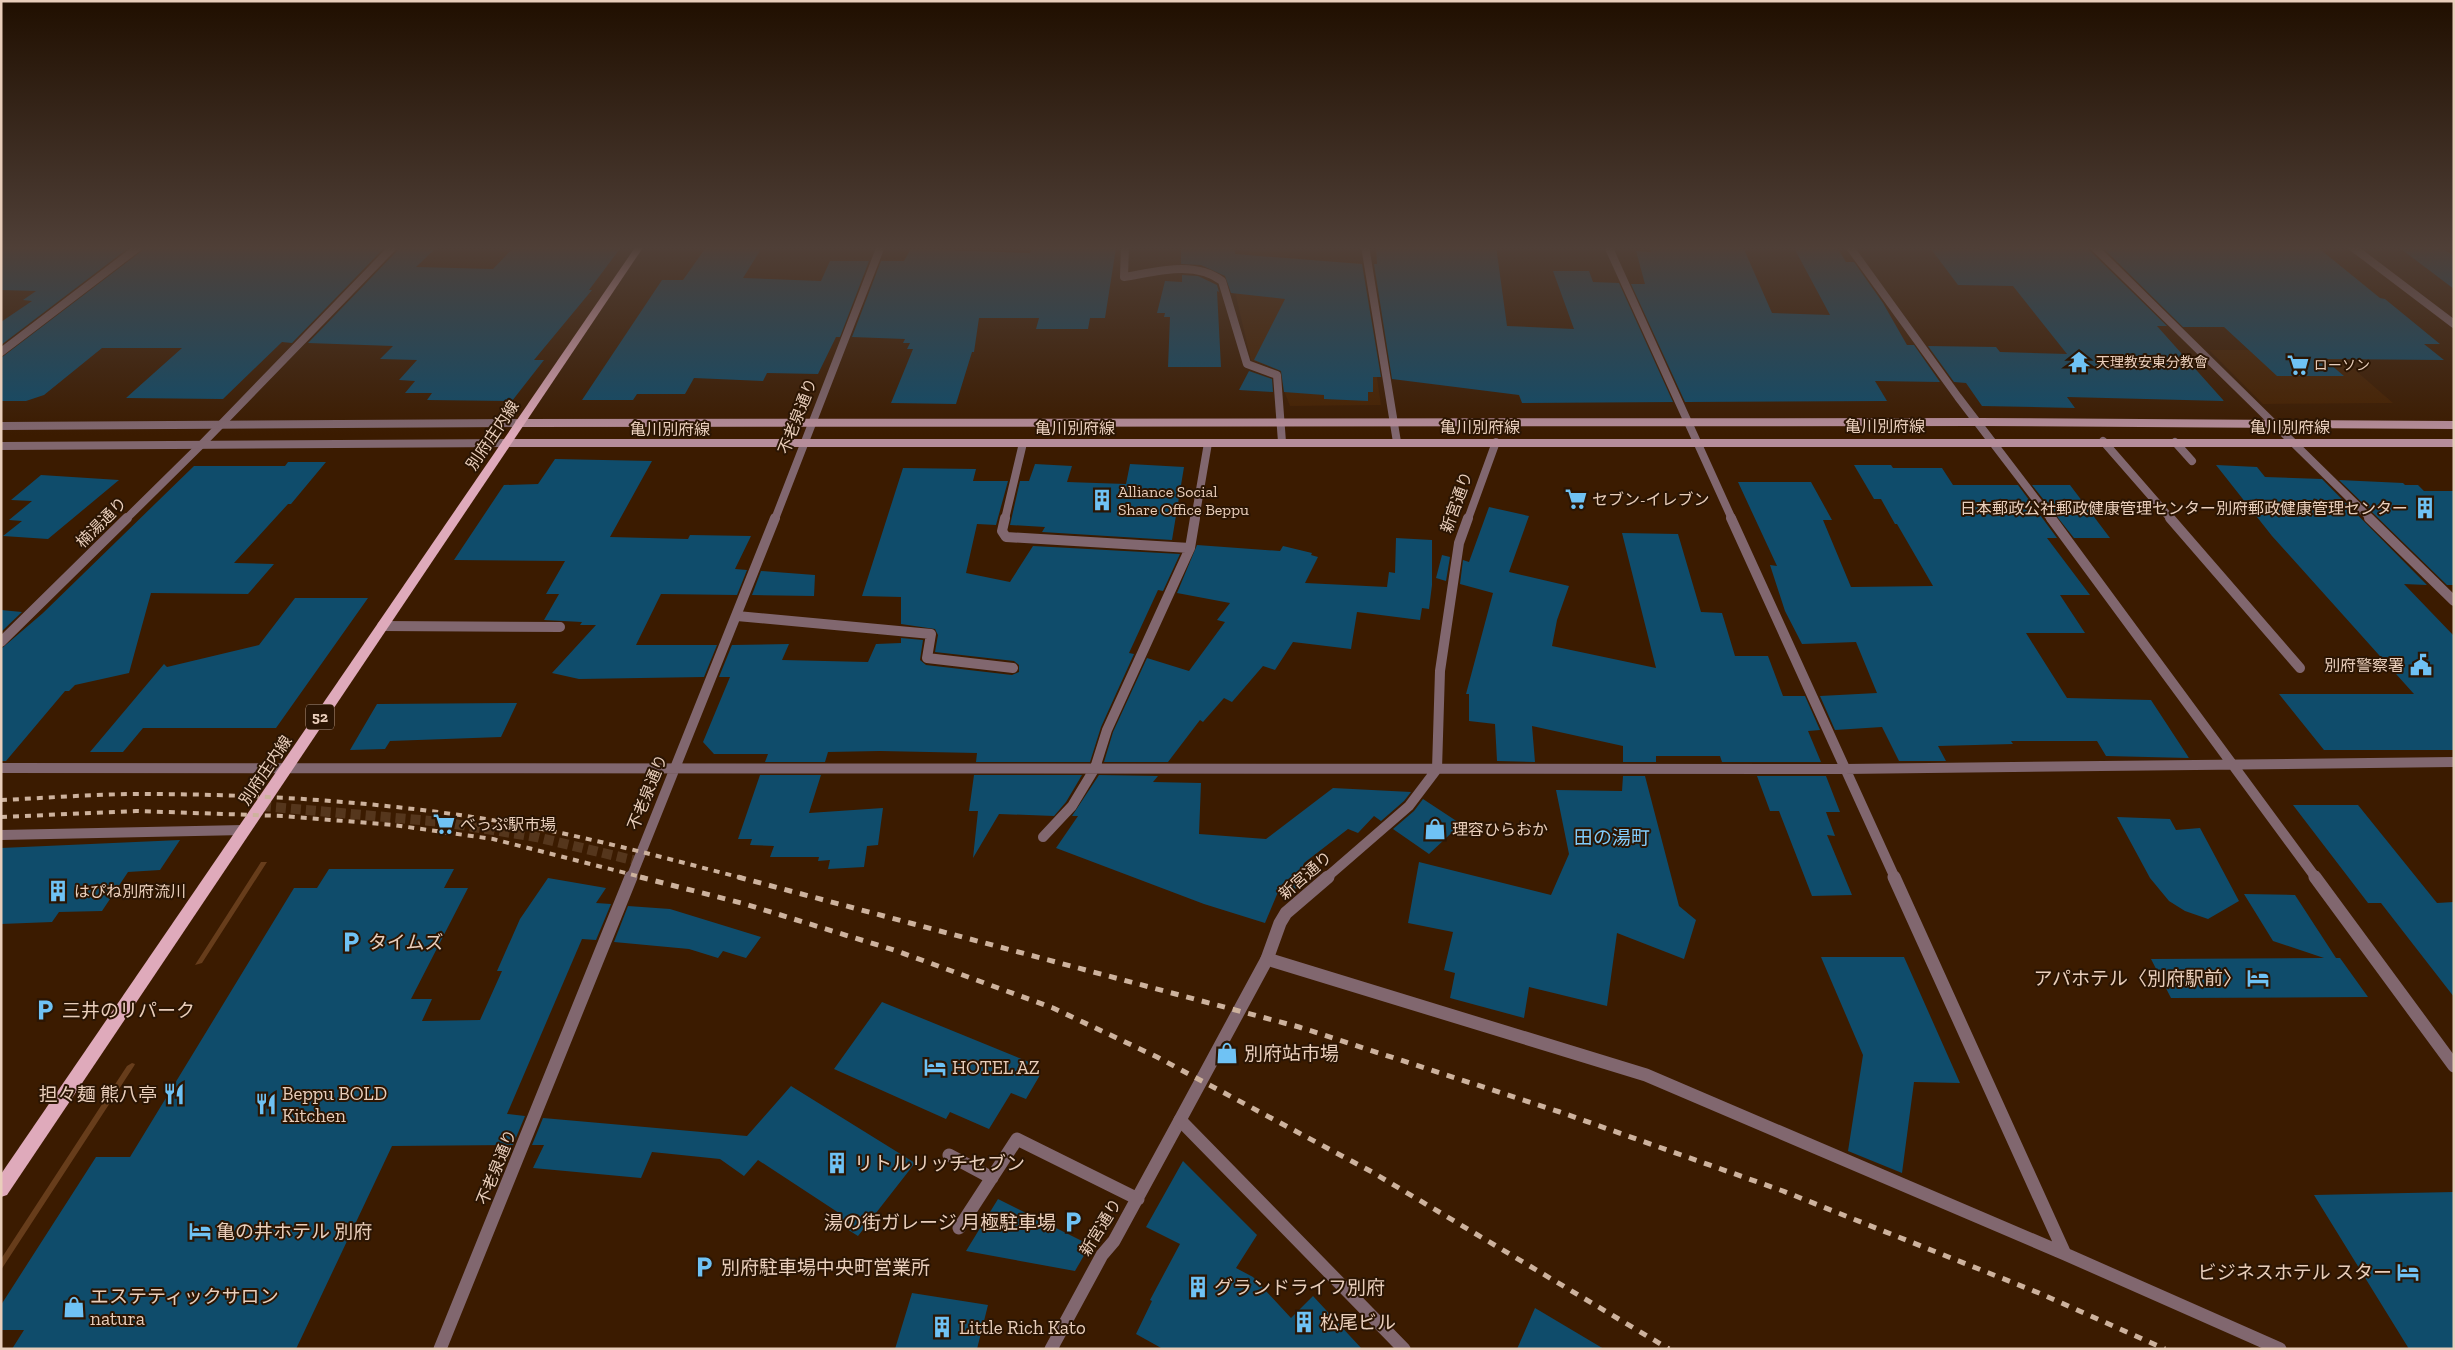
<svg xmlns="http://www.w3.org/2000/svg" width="2455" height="1350" font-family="'Zilla Slab','Noto Sans JP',serif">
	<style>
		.built { fill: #462100 }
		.green { fill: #673d1b }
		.building { fill: #0f4c6b }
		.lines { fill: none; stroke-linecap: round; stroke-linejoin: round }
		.pedestrian-tunnel { stroke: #55361c; stroke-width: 10; stroke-dasharray: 10 5; stroke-linecap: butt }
		.service-far1 { stroke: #81676f; stroke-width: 8 }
		.service { stroke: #81676f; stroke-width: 10 }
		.minor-far2 { stroke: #81676f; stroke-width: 8 }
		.minor-far1 { stroke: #81676f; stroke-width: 10 }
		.minor { stroke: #81676f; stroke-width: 13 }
		.tertiary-far1 { stroke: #81676f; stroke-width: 8 }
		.tertiary { stroke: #81676f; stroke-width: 13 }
		.secondary { stroke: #b68d9a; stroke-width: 8 }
		.primary { fill: #dfaabb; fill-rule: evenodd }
		.rail-far1 { stroke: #cdb29d; stroke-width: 4; stroke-dasharray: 6 6; stroke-linecap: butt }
		.rail { stroke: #cdb29d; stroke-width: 5; stroke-dasharray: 8 8; stroke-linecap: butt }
		.labels { text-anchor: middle; stroke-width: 4; stroke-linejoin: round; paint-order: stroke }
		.far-poi-label { font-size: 14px; fill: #e9cebb; stroke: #2b1503; text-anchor: start }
		.shield { fill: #2b1503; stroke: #b09684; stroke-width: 1 }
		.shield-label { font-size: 15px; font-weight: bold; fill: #e9cebb }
		.street-label { font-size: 16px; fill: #e9cebb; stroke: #2b1503 }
		.poi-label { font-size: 16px; fill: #e9cebb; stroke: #2b1503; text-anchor: start }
		.quarter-label { font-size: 19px; fill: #81ccfb; stroke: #2b1503 }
		.near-poi-label { font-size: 19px; fill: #e9cebb; stroke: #2b1503; text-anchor: start }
	</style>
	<rect width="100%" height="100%" fill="#3b1b00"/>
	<path class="built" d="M1249,246H1294L1288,257L1308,261L1360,263L1381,405L1290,406L1284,391L1281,370L1251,360L1230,271L1247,267Z
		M2209,350H2332L2393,403L2263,404Z"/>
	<path class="green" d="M261,862H267L202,963L195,965Z
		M132,1063L135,1064L134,1066L1,1270V1259L127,1066Z"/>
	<path class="building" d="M1,246H131L1,345V322L32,301L23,300L36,291L1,290Z
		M146,246H386L292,343L282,342L223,399L126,398L182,348H102L44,395L26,401H1V358L143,250Z
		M399,246H438L416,267L493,269L515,246H622L589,290H592L534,360H544L512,401L427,400L432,393H405L415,381L399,380L417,360L380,359L393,346L308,343L398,250Z
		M707,246H763L743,278L821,281L830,261H869L840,337H836L818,374L767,373L763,381L694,378L685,394H637L633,400H582L662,280H683Z
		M1181,246H1234L1235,254L1362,264L1381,377H1373V392H1368V401L1324,399V395L1284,392L1281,371L1254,360L1285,299L1231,293L1225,276L1201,265L1181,264Z
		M1376,246H1496L1507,326L1574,329L1553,271H1589L1593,282L1619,283L1673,402L1522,403L1519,395L1392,379L1374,264H1377Z
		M1649,246L1743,247L1772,313L1830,315L1793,246H1836L1846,262H1854L1883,303L1907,345H1914L1940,382L1875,381L1887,401L1685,402L1631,284H1645L1636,251L1651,252Z
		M1977,246H2088L2089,250L2167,326H2157L2224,401L2067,397L2075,408L1982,406L1966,383L1954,382L1928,346L1996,347L2000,352L2067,354L2013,286L1958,285L1931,249L1981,250Z
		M2101,246H2316L2380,298L2385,299L2440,344H2424L2444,360L2324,359L2344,376H2277L2224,327H2183Z
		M2397,246H2439L2454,256V289Z
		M1032,247L1116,248L1105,318H1090L1088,329H1036L1039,318H979L974,352H972L956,404L891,403L913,349H907L910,343H903L905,339L852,337L881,261H904L911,249L1030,253Z
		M1182,275L1198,276L1217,285L1219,292L1217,291L1221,367H1168L1170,317H1164L1165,313H1157L1165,281L1182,282Z
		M1249,371L1272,379L1273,392L1239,390Z
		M555,459L652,461L610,537L688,539L690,535L751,536L735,569L747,570L737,595L661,594L636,645H717L704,677L579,679L552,673L596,625H580L582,622L544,620L559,594H546L565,561L454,560L504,485L538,484Z
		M288,462H326L291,504H288L234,563L274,564L248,594L151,593L129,673L75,685L69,691H65L6,761H1V649L43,613L194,466H285Z
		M1035,464L1072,466L1067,482L1126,484L1130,464L1184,467L1172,540L1042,532L1045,527L1010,525L1020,481H1029Z
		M1854,465H1891L1893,468H1942L1953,485H2018L2057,538H2047L2090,595H2060L2085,633H2026L2067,698L2151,700L2189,758L2106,756L2097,741H2011L2013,744L1938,746L1946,761H1899L1882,727L1835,730L1820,696L1877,693L1856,642L1802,644L1785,611L1770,565L1777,566L1738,482H1811L1832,520H1823L1851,587L1933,586L1897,524H1895L1881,499H1874Z
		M2216,465L2257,467L2265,477L2322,479L2427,585L2404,584L2454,636V750H2324L2279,694H2414L2272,536Z
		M903,468L976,469L973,481H1008L996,525L977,524L966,573L1010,582L1033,546L1180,554L1163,591L1158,590L1129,653L1134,654L1101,727L1090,762H976L977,753L880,751L828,752L825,762H765L768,754H714L703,742L730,677H719L732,645L789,644L782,660L868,662L876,644L901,643V638L923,640L920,660L926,665L1012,675L1019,672V665L1014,661L935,652L938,635L935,629L901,624V597L862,596Z
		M41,475L119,480L48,539L3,536L22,521L9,520L32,501L11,500Z
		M2339,480L2403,483L2405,485H2418L2424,491H2454V585H2447Z
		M2032,485H2070L2110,538H2074Z
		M1489,507L1529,516L1509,572L1569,586L1557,620L1552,646L1656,668L1622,533L1678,534L1701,612L1722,613L1735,656H1768L1783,696H1805L1820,730L1808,731L1821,762H1722L1720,756H1656V762H1623V746L1532,726L1535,762L1497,761L1495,724L1469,721V694H1466L1493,593L1460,584L1463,560L1469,562Z
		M1396,538L1432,540V585L1429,609L1422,608L1420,620L1357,612L1351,649L1293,642L1275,670L1263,666L1232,702L1224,698L1203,722L1200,720L1168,762H1104L1113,732L1147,658L1189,671L1225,622L1217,620L1230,603L1177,593L1197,545L1280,551L1283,546L1312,553L1311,555L1318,557L1305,583L1387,587L1389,572L1395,573Z
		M1442,555L1450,557L1446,581L1436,578Z
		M761,571L815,575L814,596L752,595Z
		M295,598H368L276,728H143L123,752H90L164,664L167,667L259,645Z
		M1,610L22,612L1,632Z
		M517,703L501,737L390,741L385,749L350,750L377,704Z
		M760,775H821L809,813L883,808L878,845L867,846L864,867L828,869L830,860L818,861L819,857H770L774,846L750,845L752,839H738Z
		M974,775H1082L1066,802L1054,816L999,814L973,858L978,811H969Z
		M1099,775L1158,776L1153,782L1201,783L1199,834L1266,839L1333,788L1411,792L1404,801L1381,821L1374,816L1358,833L1348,829L1304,863L1293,896L1278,892L1265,923L1204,904L1056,848L1078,816H1072Z
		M1623,776H1645L1679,906L1696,920L1684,959L1617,933L1607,1006L1529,987L1524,1018L1450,998L1455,973L1444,970L1453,932L1408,923L1419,862L1551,895L1569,854L1556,790L1622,791Z
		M1757,776H1826L1840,812H1826L1835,836L1827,835L1852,895L1812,896L1779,811H1770Z
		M1423,799L1461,824L1429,854L1393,829L1414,811Z
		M2293,805H2358L2437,903L2454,902V997L2381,903H2368Z
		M2117,817L2170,819L2176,830L2200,828L2239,901L2208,919L2185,911L2169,901L2150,878Z
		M180,840L160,870L128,872L102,911L59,912L52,922L1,924V848Z
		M329,869H454L444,888H468L411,999H432L422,1021L480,1020L502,971H497L520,919L548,878L606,888L596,903L611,904L596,940L582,939L507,1114L525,1116L513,1145L392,1146L296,1349H12L24,1330H1V1305L96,1157H130L294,888H317Z
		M2244,894L2295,895L2336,958H2340L2368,997L2171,998L2151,959L2324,958L2273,941Z
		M628,906L670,909L761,937L746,958L723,951L718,958L689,949L614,942Z
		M1821,957H1904L1960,1083L1914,1082L1902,1173L1848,1151L1863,1055Z
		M882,1002L1029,1062L1025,1069L1040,1075L1026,1099L1011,1093L989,1129L950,1112L946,1119L834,1069Z
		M791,1086L915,1163L858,1236L836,1222L842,1215L758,1160L744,1176L720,1159L652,1152L641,1178L533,1168L544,1145H532L543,1118L747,1136Z
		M1183,1161L1257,1235L1236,1268L1253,1277L1291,1318L1313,1296L1362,1349H1163L1136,1334L1152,1301L1150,1300L1180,1244L1146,1227Z
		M2454,1192V1349H2409L2314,1195Z
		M998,1199L1090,1245L1075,1271L966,1251Z
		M912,1293L988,1305L977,1349H895Z
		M1535,1308L1604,1349H1517Z"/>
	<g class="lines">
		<path class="pedestrian-tunnel" d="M261,806L442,822L536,837L637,861"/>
		<path class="service-far1" d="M2103,441L2171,519
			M2175,442L2192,461"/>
		<path class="service" d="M2170,518L2300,668
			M737,616L931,634L927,658L1013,668"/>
		<path class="minor-far2" d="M1125,246L1124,277C1156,272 1194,260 1222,281L1247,364L1277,375L1282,442
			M1365,246L1397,442
			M1608,246L1732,519
			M1849,246L1958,397L2051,519
			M2093,246L2371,519
			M1,352L140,246
			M126,519L201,445L394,246
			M775,519L881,246
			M1005,519L1023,443
			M1195,519L1208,443
			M1468,519L1496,442"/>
		<path class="minor-far1" d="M1005,518L1002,531L1006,537L1190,548
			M1731,518L1895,878
			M2051,518L2316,878
			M2369,518L2454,601
			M382,626L560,627
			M1,642L127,518
			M1,768L1844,769L2454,762
			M1,835L244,830
			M1043,837L1072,806L1095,768L1107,730L1190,548L1195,518
			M631,878L775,518
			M1326,878L1409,806L1437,769L1440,671L1459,543L1468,518"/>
		<path class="minor" d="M1328,877L1286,913L1280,923L1267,959L1646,1075L2065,1254L2280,1349
			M1894,877L2065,1254
			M2315,877L2454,1066
			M949,1155L992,1178
			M959,1228L1017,1139L1138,1199
			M440,1349L631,877
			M1051,1349L1102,1255L1114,1241L1180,1120"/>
		<path class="tertiary-far1" d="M2351,246L2454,324
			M1,426L519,423
			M1,446L506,443"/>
		<path class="tertiary" d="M1267,959L1180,1120L1404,1349"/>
		<path class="secondary" d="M519,423L1978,422L2454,425
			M506,443H2454"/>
		<path class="primary" d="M636,246H644L7,1195L1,1197V1174Z"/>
		<path class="rail-far1" d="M1,800C47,798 94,794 141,794C264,794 389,802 510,823C589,837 665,858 742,878
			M1,817L136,811L283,816L393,825L493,839L645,878"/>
		<path class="rail" d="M640,877L745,904L897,951L1053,1008L1157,1057L1372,1172L1669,1349
			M738,877L1299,1027L1560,1112L1783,1191L2039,1293L2165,1349"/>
	</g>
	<linearGradient id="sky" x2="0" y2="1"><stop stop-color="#200f00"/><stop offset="0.57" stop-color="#4f3f37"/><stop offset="1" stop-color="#4f3f37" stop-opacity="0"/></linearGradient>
	<rect width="2455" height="435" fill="url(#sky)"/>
	<defs>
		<g id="temple-bare" transform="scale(1.725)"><path d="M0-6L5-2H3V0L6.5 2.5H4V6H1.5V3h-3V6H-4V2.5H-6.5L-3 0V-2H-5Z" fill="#6fc2f4" stroke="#2b1503" stroke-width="2.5" paint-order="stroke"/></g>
		<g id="supermarket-bare" transform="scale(1.725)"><path d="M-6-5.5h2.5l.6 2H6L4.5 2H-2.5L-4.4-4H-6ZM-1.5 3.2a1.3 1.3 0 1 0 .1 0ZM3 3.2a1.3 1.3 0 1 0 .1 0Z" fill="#6fc2f4" stroke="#2b1503" stroke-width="2.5" paint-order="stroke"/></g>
		<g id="building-bare" transform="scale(1.725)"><path d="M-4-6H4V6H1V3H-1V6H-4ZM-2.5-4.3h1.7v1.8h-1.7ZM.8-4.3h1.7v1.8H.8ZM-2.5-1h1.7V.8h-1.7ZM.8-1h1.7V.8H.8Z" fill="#6fc2f4" stroke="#2b1503" stroke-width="2.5" paint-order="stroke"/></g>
		<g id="civic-bare" transform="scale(1.725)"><path d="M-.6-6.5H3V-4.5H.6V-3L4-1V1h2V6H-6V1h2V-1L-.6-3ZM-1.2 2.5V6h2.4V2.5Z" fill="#6fc2f4" stroke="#2b1503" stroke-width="2.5" paint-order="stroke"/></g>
		<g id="shop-bare" transform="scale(1.725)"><path d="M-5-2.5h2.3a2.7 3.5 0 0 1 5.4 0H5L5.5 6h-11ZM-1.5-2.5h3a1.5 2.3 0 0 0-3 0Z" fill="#6fc2f4" stroke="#2b1503" stroke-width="2.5" paint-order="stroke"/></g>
		<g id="parking-bare" transform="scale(1.725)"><path d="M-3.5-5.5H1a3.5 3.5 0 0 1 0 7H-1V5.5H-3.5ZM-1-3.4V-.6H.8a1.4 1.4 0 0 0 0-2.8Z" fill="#6fc2f4" stroke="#2b1503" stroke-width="2.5" paint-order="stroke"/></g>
		<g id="hotel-bare" transform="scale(1.725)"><path d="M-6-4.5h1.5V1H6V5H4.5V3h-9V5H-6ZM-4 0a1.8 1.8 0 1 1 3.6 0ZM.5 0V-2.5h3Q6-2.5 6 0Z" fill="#6fc2f4" stroke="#2b1503" stroke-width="2.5" paint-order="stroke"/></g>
		<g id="restaurant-bare" transform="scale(1.725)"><path d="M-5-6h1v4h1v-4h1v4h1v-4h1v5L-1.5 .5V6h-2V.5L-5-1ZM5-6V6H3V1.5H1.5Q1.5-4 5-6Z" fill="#6fc2f4" stroke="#2b1503" stroke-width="2.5" paint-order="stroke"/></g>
	</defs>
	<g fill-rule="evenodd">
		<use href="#temple-bare" x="2079" y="362"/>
		<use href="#supermarket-bare" x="2298" y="365"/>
		<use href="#supermarket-bare" x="1576" y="499"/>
		<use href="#building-bare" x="1102" y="500"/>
		<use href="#building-bare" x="2425" y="508"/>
		<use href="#civic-bare" x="2421" y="665"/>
		<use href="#supermarket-bare" x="444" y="824"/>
		<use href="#shop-bare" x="1435" y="829"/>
		<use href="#building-bare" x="58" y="891"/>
		<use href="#parking-bare" x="351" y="942"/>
		<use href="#hotel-bare" x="2258" y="978"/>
		<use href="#parking-bare" x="45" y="1010"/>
		<use href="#shop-bare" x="1227" y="1053"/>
		<use href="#hotel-bare" x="935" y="1067"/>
		<use href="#restaurant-bare" x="174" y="1094"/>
		<use href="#restaurant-bare" x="266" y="1104"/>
		<use href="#building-bare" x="837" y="1163"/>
		<use href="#parking-bare" x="1073" y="1222"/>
		<use href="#hotel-bare" x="200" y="1231"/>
		<use href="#parking-bare" x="704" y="1267"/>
		<use href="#hotel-bare" x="2408" y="1272"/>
		<use href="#building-bare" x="1198" y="1287"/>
		<use href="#shop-bare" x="74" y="1307"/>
		<use href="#building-bare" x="1304" y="1322"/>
		<use href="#building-bare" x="942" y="1327"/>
	</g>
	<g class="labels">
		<g class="far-poi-label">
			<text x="2096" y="367">天理教安東分教會</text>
			<text x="2314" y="370">ローソン</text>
		</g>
		<rect class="shield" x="306" y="704.5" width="28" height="25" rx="4"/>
		<g class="shield-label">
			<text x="320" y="722">52</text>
		</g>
		<g class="street-label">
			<text transform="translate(797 416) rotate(-69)" y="6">不老泉通り</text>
			<text x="1885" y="432">亀川別府線</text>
			<text x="1480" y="433">亀川別府線</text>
			<text x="2290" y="433">亀川別府線</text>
			<text x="1075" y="434">亀川別府線</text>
			<text x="670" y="435">亀川別府線</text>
			<text transform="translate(492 435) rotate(-56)" y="6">別府庄内線</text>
			<text transform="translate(1456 502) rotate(-70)" y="6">新宮通り</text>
			<text transform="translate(101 522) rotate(-45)" y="6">楠湯通り</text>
			<text transform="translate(265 770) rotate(-56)" y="6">別府庄内線</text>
			<text transform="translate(647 792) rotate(-68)" y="6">不老泉通り</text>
			<text transform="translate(1305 875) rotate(-41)" y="6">新宮通り</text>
			<text transform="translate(496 1167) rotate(-68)" y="6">不老泉通り</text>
			<text transform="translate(1100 1227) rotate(-58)" y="6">新宮通り</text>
		</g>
		<g class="poi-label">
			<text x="1118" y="497">Alliance Social<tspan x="1118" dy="18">Share Office Beppu</tspan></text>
			<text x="1592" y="505">セブン-イレブン</text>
			<text x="2408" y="514" text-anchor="end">日本郵政公社郵政健康管理センター別府郵政健康管理センター</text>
			<text x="2404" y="671" text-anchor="end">別府警察署</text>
			<text x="460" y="830">べっぷ駅市場</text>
			<text x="1452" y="835">理容ひらおか</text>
			<text x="74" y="897">はぴね別府流川</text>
		</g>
		<g class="quarter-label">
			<text x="1612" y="844">田の湯町</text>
		</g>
		<g class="near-poi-label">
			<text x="368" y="949">タイムズ</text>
			<text x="2242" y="985" text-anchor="end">アパホテル〈別府駅前〉</text>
			<text x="62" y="1017">三井のリパーク</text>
			<text x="1244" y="1060">別府站市場</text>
			<text x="952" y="1074">HOTEL AZ</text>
			<text x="282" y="1100">Beppu BOLD<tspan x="282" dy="22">Kitchen</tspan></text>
			<text x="157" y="1101" text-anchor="end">担々麺 熊八亭</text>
			<text x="854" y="1170">リトルリッチセブン</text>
			<text x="1056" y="1229" text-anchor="end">湯の街ガレージ 月極駐車場</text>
			<text x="216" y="1238">亀の井ホテル 別府</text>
			<text x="721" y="1274">別府駐車場中央町営業所</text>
			<text x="2392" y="1279" text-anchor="end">ビジネスホテル スター</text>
			<text x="1214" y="1294">グランドライフ別府</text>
			<text x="90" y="1303">エステティックサロン<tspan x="90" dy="22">natura</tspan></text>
			<text x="1320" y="1329">松尾ビル</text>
			<text x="959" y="1334">Little Rich Kato</text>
		</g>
	</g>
	<rect width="2455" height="1350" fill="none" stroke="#e9cebb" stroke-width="5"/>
</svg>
